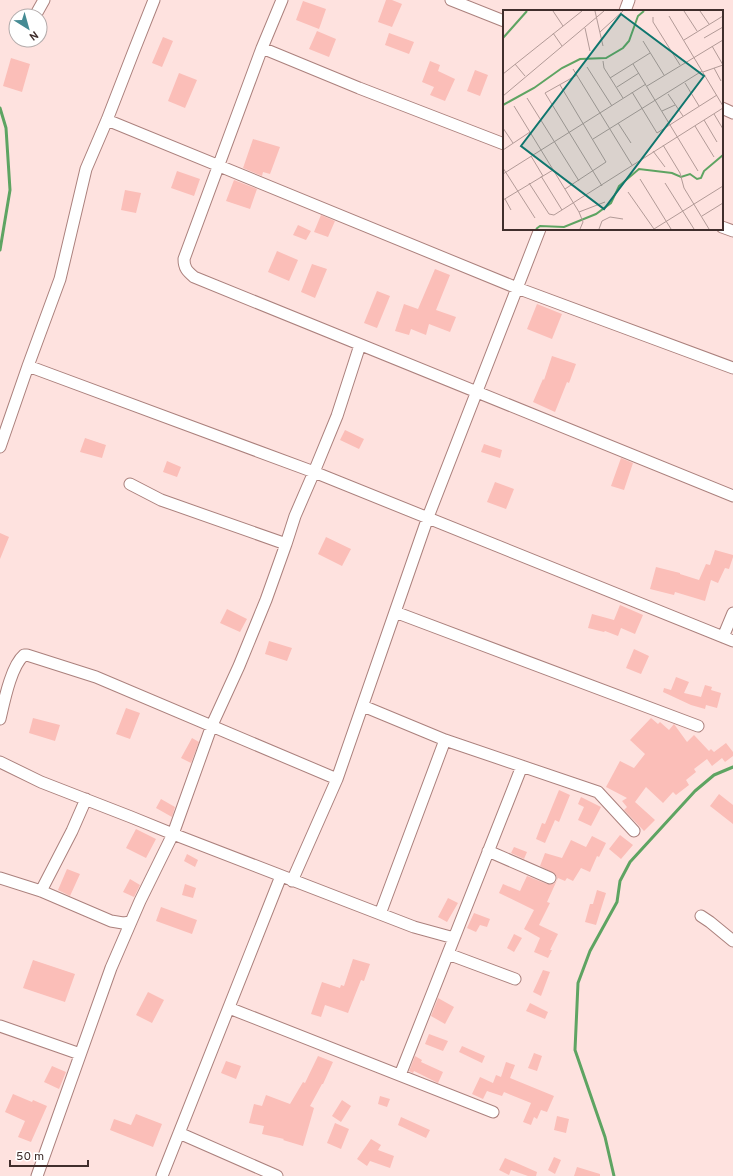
<svg xmlns="http://www.w3.org/2000/svg" width="733" height="1176" font-family="Overpass,sans-serif">
	<style>
		.lines { fill: none; stroke-linecap: round; stroke-linejoin: round }
		.stream { stroke: #5ea462; stroke-width: 3 }
		.building { fill: #fbbeb8 }
		.minor-casing { stroke: #ab817d; stroke-width: 13 }
		.minor { stroke: #fff; stroke-width: 11 }
		.inset-river { fill: none; stroke: #5ea462; stroke-width: 2 }
		.inset-road { fill: none; stroke: #b29a97; stroke-width: 1 }
		.view { fill: #0f766e; fill-opacity: 0.15; stroke: #0f766e; stroke-width: 2 }
		.inset-edge { fill: none; stroke: #402e2c; stroke-width: 2 }
	</style>
	<rect width="100%" height="100%" fill="#fee2df"/>
	<g class="lines">
		<path class="stream" d="M0,108L6,128L10,190L0,250
			M614,1176L605,1137L575,1050L578,983L590,951L617,902L620,881L630,862L695,791L714,775L733,767"/>
	</g>
	<path class="building" d="M386,0H392L402,4L392,27L378,22Z
		M303,1L326,9L319,29L296,20Z
		M317,31L336,39L329,57L309,49Z
		M389,33L414,42L409,54L385,45Z
		M163,37L173,41L162,67L152,63Z
		M11,58L30,64L22,92L3,86Z
		M430,61L440,65L438,71L455,79L445,101L430,95L434,87L422,82Z
		M475,70L488,75L480,96L467,91Z
		M179,73L197,80L185,108L168,101Z
		M253,139L280,147L270,174L263,172L262,176L243,168Z
		M177,171L200,179L194,196L171,188Z
		M234,180L257,189L250,209L226,201Z
		M125,190L141,193L136,213L121,210Z
		M321,215L335,221L328,237L314,232Z
		M298,225L311,231L306,240L293,235Z
		M277,251L298,260L289,281L268,272Z
		M312,264L327,269L315,298L301,292Z
		M435,269L450,275L436,310L456,317L450,332L429,324L426,335L411,329L409,335L395,331L404,304L418,309Z
		M377,291L390,296L377,328L364,323Z
		M537,304L562,314L552,339L527,329Z
		M552,356L576,364L569,383L567,382L555,412L533,402L543,379L544,380Z
		M345,430L364,439L359,449L340,440Z
		M85,438L106,445L102,458L80,452Z
		M484,444L502,450L500,458L481,452Z
		M621,458L633,463L624,490L611,486Z
		M167,461L181,467L177,477L163,472Z
		M495,482L514,489L506,509L487,502Z
		M0,533L9,537L0,559Z
		M326,537L351,549L342,566L318,554Z
		M715,550L733,555V557L729,569L725,568L718,583L711,580L705,601L675,592L674,595L650,589L656,567L680,573V574L699,580L706,564L710,565Z
		M620,605L643,615L635,634L621,628L618,636L605,631L604,632L588,628L592,614L614,620Z
		M227,609L247,619L240,632L220,623Z
		M269,641L292,648L287,661L265,654Z
		M634,649L649,656L641,674L626,668Z
		M676,677L689,682L684,693L701,697L705,685L712,687L711,690L721,693L717,708L706,705L705,709L691,705L663,692L664,688L671,690Z
		M126,708L140,713L130,739L116,734Z
		M33,718L60,725L55,741L29,733Z
		M651,718L658,724L660,722L669,730L674,724L687,742L694,735L709,751L711,749L714,752L726,743L733,752V756L725,762L722,758L712,766L707,759L694,769L696,772L686,780L689,785L676,795L673,792L663,803L646,787L635,802L655,820L644,831L624,810L627,807L622,801L627,798L606,787L620,761L634,768L645,754L630,740Z
		M192,738L199,742L191,763L181,758Z
		M559,790L570,795L559,822L555,820L545,843L536,839L542,823L545,824Z
		M719,794L733,805V824L710,806Z
		M581,797L601,807L591,826L578,820L584,807L578,804Z
		M161,799L175,807L172,817L156,808Z
		M136,829L156,839L146,858L126,848Z
		M620,835L633,845L621,859L609,849Z
		M592,836L606,843L599,857L597,856L590,872L581,868L573,881L567,878L565,881L558,878L547,902L550,903L539,925L558,934L550,950H552L548,958L534,952L540,938L524,929L534,910L499,893L503,884L520,891L527,876L547,884H554L557,880V877L555,874L540,866L545,853L562,858L571,840L586,847Z
		M514,847L527,852L524,859L511,853Z
		M187,854L198,860L195,867L184,861Z
		M67,869L80,874L70,896L58,890Z
		M130,879L140,885L134,897L123,892Z
		M185,884L196,888L193,898L182,895Z
		M597,890L606,893L596,925L585,922L590,904H593Z
		M448,898L458,903L447,922L438,917Z
		M161,907L197,920L192,934L156,921Z
		M474,913L490,919L487,927L480,925L476,932L467,928Z
		M514,934L522,938L514,952L507,948Z
		M353,959L370,964L364,981L361,980L348,1013L325,1005L321,1017L311,1014L322,982L340,988L341,985L344,986Z
		M33,960L75,974L65,1002L23,988Z
		M543,970L550,972L541,996L533,992Z
		M148,992L164,1000L152,1023L136,1015Z
		M438,998L454,1007L445,1024L431,1016Z
		M530,1003L548,1012L545,1019L526,1011Z
		M429,1034L448,1041L443,1051L425,1044Z
		M462,1046L485,1056L482,1063L459,1052Z
		M534,1053L542,1056L537,1071L528,1068Z
		M318,1056L333,1062L323,1084H322L310,1106L314,1108L303,1146L283,1140L284,1139L262,1134L264,1126L249,1123L254,1104L262,1106L266,1095L290,1104L303,1082L305,1083Z
		M415,1056L422,1060L421,1062L443,1072L438,1083L414,1071L413,1073L409,1071Z
		M226,1061L241,1066L236,1079L221,1073Z
		M506,1062L515,1065L510,1078L554,1096L547,1112L541,1110L537,1119L534,1117L531,1125L523,1122L531,1103L504,1092L502,1096L487,1091L483,1099L472,1094L480,1077L493,1083L496,1075L501,1077Z
		M52,1066L66,1072L59,1089L44,1082Z
		M13,1094L32,1102L33,1100L47,1106L31,1142L18,1137L25,1121L5,1112Z
		M380,1096L390,1099L387,1107L378,1104Z
		M342,1100L351,1106L341,1122L332,1116Z
		M136,1114L162,1124L153,1147L110,1130L114,1119L131,1125Z
		M557,1116L569,1119L566,1133L554,1130Z
		M401,1117L430,1130L426,1138L398,1125Z
		M335,1123L349,1129L341,1149L327,1143Z
		M371,1139L381,1145L378,1150L394,1156L390,1168L370,1161L367,1166L357,1159Z
		M554,1157L561,1160L555,1174L548,1170Z
		M505,1158L537,1172L536,1176H528L511,1170L509,1175L499,1170Z
		M577,1167L600,1174V1176H574Z"/>
	<g class="lines">
		<g class="minor-casing">
			<path id="minor" d="M282,0L262,48L184,259C184,268 187,271 194,277L733,496
				M451,0L504,21
				M625,11L629,0
				M35,16L44,0
				M262,48L359,88L504,144
				M722,108L733,113
				M107,120L517,288L733,368
				M722,227L733,231
				M28,366L314,472L733,641
				M0,447L28,366L60,279L86,169L107,120L133,53L154,0
				M130,484L161,500L286,544
				M395,612L698,726
				M723,637L733,613
				M363,706L445,740L598,792L634,831
				M0,719C4,702 11,666 24,655H27L96,677L337,779
				M0,762L41,782L131,817L173,834L414,927L454,938
				M488,851L550,878
				M0,878L41,891L111,921L123,923L131,922
				M292,881L337,779L428,517L540,229
				M41,891L72,831L86,799
				M380,914L445,740
				M701,916L710,922L733,941
				M448,954L515,979
				M229,1008L493,1112
				M0,1026L80,1054
				M400,1075L522,766
				M179,1133L277,1176
				M37,1176L111,968L140,901L173,834L212,725L239,666L266,600L286,544L295,516L314,472L337,416L360,345
				M162,1176L281,876"/>
		</g>
		<use href="#minor" class="minor"/>
	</g>
	<g transform="translate(503 10)">
		<rect width="220" height="220" fill="#fee2df"/>
		<path class="inset-river" d="M0,28L24,1M0,95L31,78L59,58L77,49L103,48L120,38L126,31L135,6L141,1M33,219L37,216L61,217L93,204L108,193L116,176L136,159L169,163L178,167L187,164L194,169L198,168L201,161L220,145"/>
		<path class="inset-road" d="M50,1L60,16M92,1L100,36M181,1L194,21M197,1L206,14M166,6L220,96M150,7V12L177,55M82,18L87,41M97,22L120,1M50,23L59,36M201,28L220,17M181,30L220,6M140,31L161,65M100,51L101,58L120,88M12,54L22,66M130,54L195,161M84,57L109,96M211,58L218,71M70,59L129,155M200,62L220,55L209,36M0,64L79,1M74,65L42,83L99,176M107,68L147,43M182,73L196,96M57,75L103,152L62,179M144,76L220,30M114,77L136,63M129,82L154,123L214,85M165,84L180,106M0,86L101,1M24,88L76,171M11,96L76,202L80,212L77,219M159,101L172,95M211,104L220,119M201,110L214,132M115,113L128,133M192,116L211,147M0,118L10,133M90,129L199,61M160,135L177,163L181,178L206,219M0,140L27,122M150,141L162,157M28,146L40,166M0,158L32,208M0,164L143,74M38,166L59,200M137,169L168,219M26,173L46,204L51,205L220,98M162,173L191,219M125,182L151,219M2,189L8,200M0,190L50,160M76,202L102,192M199,206L220,193M96,219L99,211L107,207L120,209M151,219L220,176"/>
		<path class="view" d="M118,4L201,66L101,199L18,136Z"/>
		<rect width="220" height="220" class="inset-edge"/>
	</g>
	<g transform="translate(28 28) rotate(143)"><circle r="19" fill="#ffffff" stroke="#b3abab"/>
	<path d="M0-3L7 15L0 10L-7 15Z" fill="#458b94"/>
	<text y="-6" font-size="11" font-weight="bold" text-anchor="middle" fill="#402e2c">N</text>
	</g>
	<path d="M10 1160v6h78v-6" fill="none" stroke="#402e2c" stroke-width="2"/>
	<text x="16" y="1160" font-size="12" fill="#402e2c" stroke="#ffffff" stroke-width="3" paint-order="stroke">50 m</text>
</svg>
